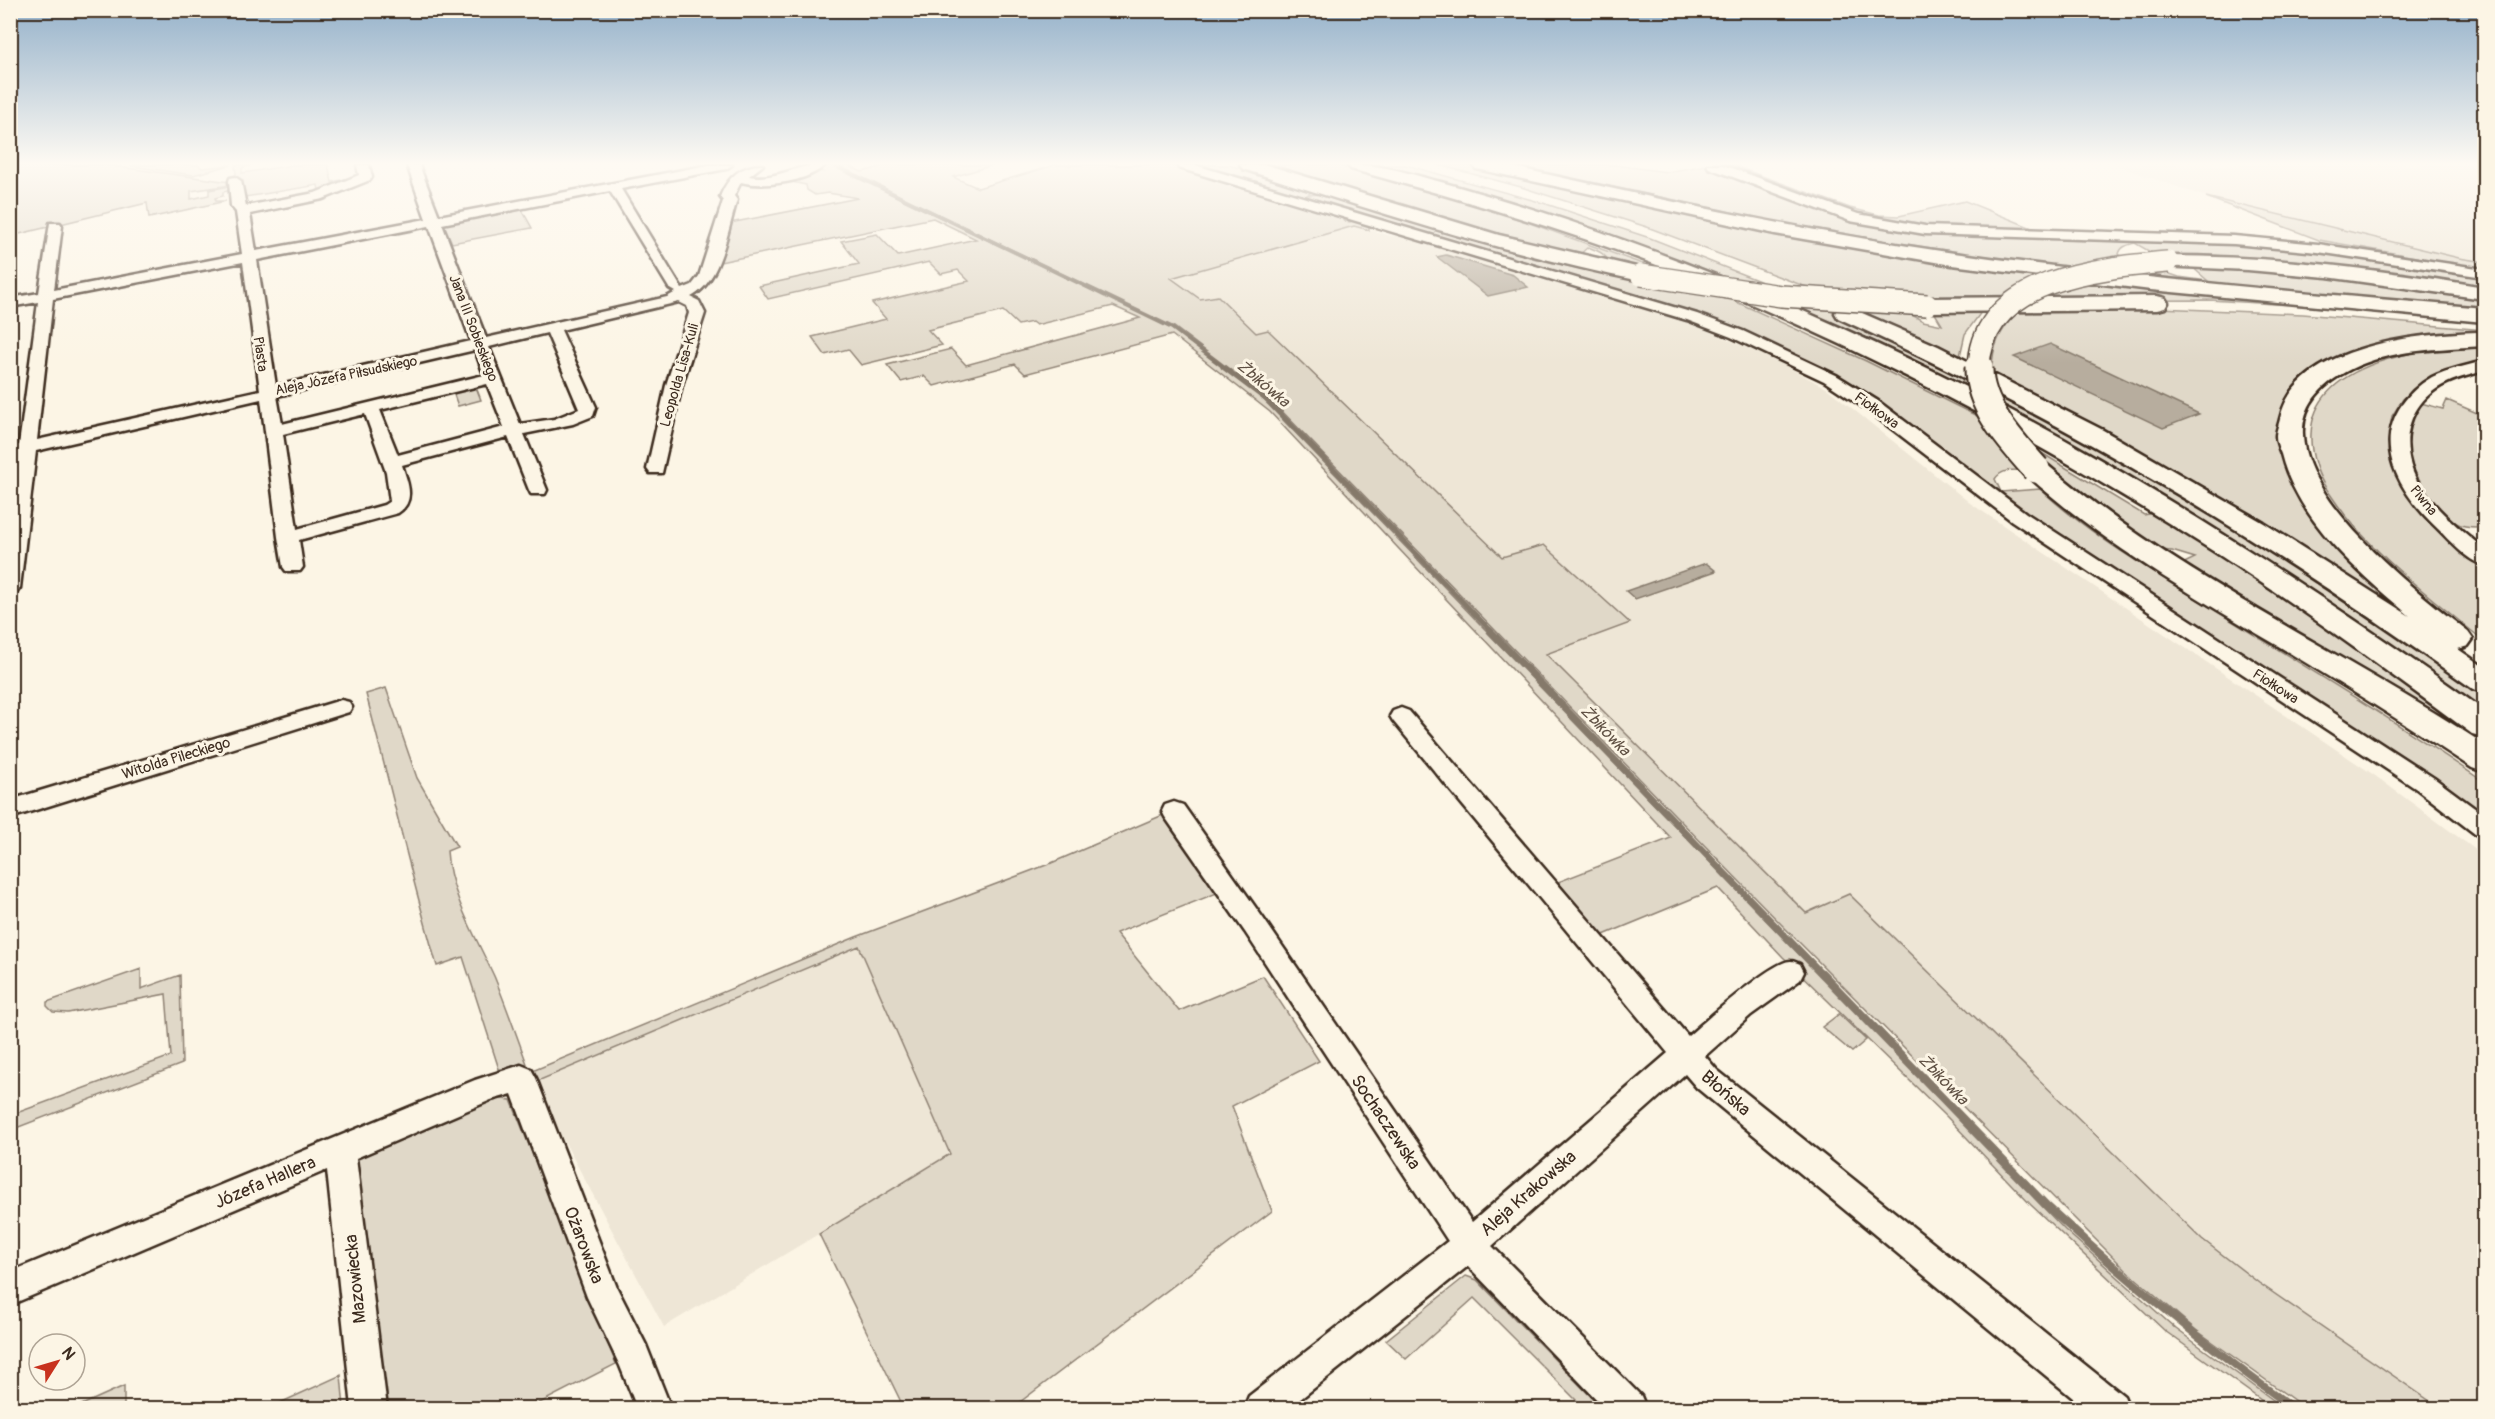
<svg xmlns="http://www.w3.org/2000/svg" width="2495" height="1419" font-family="Pangolin,sans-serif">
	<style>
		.built { fill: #eee6d6 }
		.green { fill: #e0d8c8; stroke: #8e8173; stroke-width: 1.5 }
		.water { fill: #b7ad9e; stroke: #85796b; stroke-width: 1.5 }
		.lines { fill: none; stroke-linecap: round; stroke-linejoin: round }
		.stream-far3 { stroke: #85796b; stroke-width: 4 }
		.stream-far2 { stroke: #85796b; stroke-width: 5 }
		.stream-far1 { stroke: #85796b; stroke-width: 7 }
		.stream { stroke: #85796b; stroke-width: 8 }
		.minor-casing { stroke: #3b2a1e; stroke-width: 5 }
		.highway-casing { stroke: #3b2a1e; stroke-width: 5 }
		.minor { fill: #fcf5e5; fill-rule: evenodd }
		.highway { fill: #fcf5e5; fill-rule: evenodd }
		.highway-bridge-far1-casing { stroke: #3b2a1e; stroke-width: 24; stroke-linecap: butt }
		.highway-bridge-casing { stroke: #3b2a1e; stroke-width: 31; stroke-linecap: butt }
		.highway-bridge-far1 { stroke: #fcf5e5; stroke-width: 21 }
		.highway-bridge { stroke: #fcf5e5; stroke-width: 27 }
		.labels { text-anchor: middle; stroke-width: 6; stroke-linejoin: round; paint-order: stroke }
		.far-street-label { font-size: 14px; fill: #3b2a1e; stroke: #fcf5e5 }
		.street-label { font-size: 15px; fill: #3b2a1e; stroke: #fcf5e5 }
		.water-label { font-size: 16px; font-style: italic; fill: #605144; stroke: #fcf5e5 }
		.near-street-label { font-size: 18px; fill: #3b2a1e; stroke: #fcf5e5 }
	</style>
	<rect width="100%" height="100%" fill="#fcf5e5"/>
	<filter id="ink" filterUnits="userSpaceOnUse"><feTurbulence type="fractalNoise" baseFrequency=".0167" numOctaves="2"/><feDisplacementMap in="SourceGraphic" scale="12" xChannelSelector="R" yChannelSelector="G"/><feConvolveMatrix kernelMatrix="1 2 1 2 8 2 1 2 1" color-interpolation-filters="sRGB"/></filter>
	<g filter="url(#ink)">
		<path class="built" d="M2115,165H2484V262L2459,258L2206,197Z
			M1355,226L1392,236L1406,234L1681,319L1777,361L1828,389L1970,503L2374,775L2484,856V1408H2440L2259,1283L2202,1239L1850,894L1806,913L1546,654L1502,557L1268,330L1256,333L1218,296L1200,299L1170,278Z
			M859,946L951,1154L664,1327L533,1083Z"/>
		<path class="green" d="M10,165H104L230,182V185L191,191V199L209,195V190L231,186L232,190L223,192V196L215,198L216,201H226L149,218L147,203L11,236Z
			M134,165H198L202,168L231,165L193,175L131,166Z
			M235,165H251L242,168V173L293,165H328L332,182L362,175L321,194H309L319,191L318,185L239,198Z
			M830,165L1164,324L1179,333L1257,393L2065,1230L2176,1329L2284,1408H2272L2165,1331L2031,1205L1947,1117L1783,957L1718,888L1601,936L1558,882L1671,838L1270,412L1172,335L1025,374L1015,364L934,386L924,376L901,382L887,365L951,349L966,365L1140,318L1113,306L1036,325L1032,322L1018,325L1003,311L928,330L942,345L861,365L848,349L825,355L812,337L886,319L872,303L969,281L958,270L941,274L929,262L768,299L759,286L859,264L841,241L877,234L898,256L976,239L933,218L720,262L730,223L858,198L828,193L815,195L807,190L806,185L787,181L815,171L824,172L819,168Z
			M835,165H847L862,172L888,165H993L953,177L978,188L1055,165H1172L1348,217L1344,221L1350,222L1356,219L1369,226V230L1354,226L1171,278L1200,299L1218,296L1256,333L1268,330L1502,557L1544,545L1630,623L1546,654L1806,913L1849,894L2202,1239L2259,1283L2440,1408H2305L2196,1330L2126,1270L1781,924L1274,403L1174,327Z
			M1193,165H1229L1313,191L1307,195L1322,194L1536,259L1640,282L1719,294L1866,361L1977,416L1997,445L2020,470C2010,470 2001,470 1995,479L2001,492L2040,489C2090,535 2151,570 2208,606C2301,664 2394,720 2484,782V818L2427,777L2068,546L1785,352L1445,240Z
			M1260,165H1335L1498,209L1510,216L1670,274L1608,262C1606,253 1596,250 1588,247L1578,256L1454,225Z
			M1369,165H1406L1543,203L1650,238L1780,289L1734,284L1407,174Z
			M1439,165H1471L1696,215L2047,275L2014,288L1994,301L1820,292L1647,227L1521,187Z
			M1509,165H1615L1667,172L1706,165L1850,219L1905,231L2260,244L2484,277V288L2376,271L2279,259L2209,255L2159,257L2135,243C2128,245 2121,246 2119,254L2124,259L2066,269L2041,266L2039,264L1892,242L1773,221Z
			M1722,165H1732L1850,208L1879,215L1899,216L1965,201L2032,228L1919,226L1876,219Z
			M2206,197L2459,258L2484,262V269L2319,240Z
			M521,208L532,228L452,243L444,224Z
			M2225,265L2396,282L2484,296V309L2107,274L2161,271L2179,277L2208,281L2191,266Z
			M2085,279L2268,300L2484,318V321L2308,306L2209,300L2032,301Z
			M1775,301L1820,305L1960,371L1965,390Z
			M1854,308L1910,314L1923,321L1942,325L1933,310L1982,311L1965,334L1960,356Z
			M2159,308L2303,314L2484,330V333C2461,333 2438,338 2415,341C2353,349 2265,366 2280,449L2441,636C2295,542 2149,449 1992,373C1991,346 2001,329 2020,309Z
			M2484,346V363L2443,373L2424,382L2403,399L2392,416L2388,441L2397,471L2448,535L2484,564V641C2432,598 2367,551 2330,494C2318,478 2310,454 2311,434C2314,360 2427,347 2484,346Z
			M476,387L481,400L458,406L453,392Z
			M1995,388L2159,479L2425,649L2484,691V717L2436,681L2006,412Z
			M2447,400L2484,416V536L2478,527C2471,527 2463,527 2456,523C2447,519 2439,508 2433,500C2417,478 2405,460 2408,432C2410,420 2412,411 2421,403L2443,409Z
			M2030,446L2144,515L2154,513C2266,586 2377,662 2484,742V750L2178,566L2195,558L2172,551L2159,550L2102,511L2051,468Z
			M386,688L417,778L457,847L447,851C449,892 477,939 494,976C507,1007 518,1040 530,1072L856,937L1049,864L1163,815L1217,893L1116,933L1179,1011L1263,976L1319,1061L1232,1106L1272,1211L1012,1408H904L819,1234L950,1154L859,946L533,1083L530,1072L499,1069L463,957L437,966C411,876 390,785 366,694Z
			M141,969V989L180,975L182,1064L11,1130V1115L171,1056L166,994L68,1013L53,1012L47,1006V1002Z
			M1839,1014L1866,1040L1852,1052L1822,1027Z
			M495,1098L511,1100L616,1364L530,1408H379L353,1165L364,1148Z
			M1466,1276L1477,1280L1601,1407L1584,1408L1474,1298L1406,1359L1386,1340Z
			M341,1375L344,1408H269Z
			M124,1386V1408H75Z"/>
		<path class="water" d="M1446,255L1513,275L1528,287L1488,296L1437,257Z
			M2050,344L2199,414L2163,428L2014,357Z
			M1706,563L1716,571L1635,599L1626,591Z"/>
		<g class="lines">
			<path class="stream-far3" d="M834,165L1172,328L1225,368"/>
			<path class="stream-far2" d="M1223,367L1268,401L1492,632"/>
			<path class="stream-far1" d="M1490,631L1823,975"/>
			<path class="stream" d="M1822,973L2047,1206C2125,1279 2207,1346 2293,1408"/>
			<g class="minor-casing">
				<path id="minor" d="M357,165H369L372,177L370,180L323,199L250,214L256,251L426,219L407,165H419L439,216L709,165H732L726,169L621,189L682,289L692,285L699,276L723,201L720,197C728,177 741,165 763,165L749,176C777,181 799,163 825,165C808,182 764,188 741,182L734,196L737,200C727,231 721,282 691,297L699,301L705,313L682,385L662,473H650L647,469L666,385L689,313L687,306L679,302L561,330L596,407L593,416L573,424L524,434L547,490L545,494H531L529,490L508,437L402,465C408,483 416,501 398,513L299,540L303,567L300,571H286L283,567L278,537L261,399L36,451L20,588L17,592L10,594V508L18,456L10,457V447L19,445L38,302L10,307V298L39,293L50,223H60L62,226L54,290L242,254L236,212L231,206L229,181L230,178L235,177L241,181L246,206L315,193L359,175ZM610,191L669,288L676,292L667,297L486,338L442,224ZM429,226L471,341L276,386L257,260ZM243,262L260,390L37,440L53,299ZM547,333L579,409L554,419L520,424L489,347ZM475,350L484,375L282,424L277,396ZM487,384L504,427L398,455L380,410ZM365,414L386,472L390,501L384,505L297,529L283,434Z
					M1177,165H1195L1697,314L1743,331L1836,375L1878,401L2026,513L2434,778L2484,815V837L2475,834L2418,790L2012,521L1866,409L1824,381L1731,337L1687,320L1179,168Z
					M1707,165H1723L1858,214L1925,226L2234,236L2318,244L2484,269V277L2318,252L2234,244L1925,234L1850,221L1709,168Z
					M2484,361V371C2470,375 2455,378 2441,386C2403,408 2398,453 2422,489C2438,512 2463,531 2484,549V565C2467,561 2450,541 2438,529C2406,499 2373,453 2399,409C2407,396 2418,385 2432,377C2448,369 2466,366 2484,361Z
					M341,700L349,702L352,707L349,712L10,818V800Z
					M1401,708L1409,711L1688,1036C1704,1022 1773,960 1791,961C1794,961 1797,963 1800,964L1804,972L1800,980L1751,1015L1705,1056L1717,1070L2124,1396L2129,1408H2085L1697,1088L1685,1074L1492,1246L1641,1396L1646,1408H1605L1468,1266L1289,1408H1244L1249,1396L1448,1241L1245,932L1165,817L1162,811L1165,805L1174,802L1183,805L1263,918L1472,1222L1668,1053L1393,721L1390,716L1393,711Z
					M521,1065L531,1069L536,1078L617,1288L646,1345L671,1408H637L620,1366L587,1297L512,1094L491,1100L356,1158L387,1408H352L327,1170L10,1305V1272L475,1080Z"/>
			</g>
			<g class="highway-casing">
				<path id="highway" d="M1240,165H1267L1499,235L1649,270L1652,275L1649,280L1641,281C1505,253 1374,211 1243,169Z
					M1348,165C1380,163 1410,174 1441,182C1484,194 1527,207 1569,221C1753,284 1931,362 2099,459C2232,536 2359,621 2484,710V737L2472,734C2387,671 2302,608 2213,551C2036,438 1849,340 1654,264C1555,226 1453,197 1351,169Z
					M1473,165H1505C1654,198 1803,231 1954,253C2130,278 2307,293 2484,308V322L2151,290L1952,265L1775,234L1482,170L1476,169Z
					M2168,256C2275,256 2380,269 2484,287V299L2327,277L2248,270L2161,266L2158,262L2161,258Z
					M2157,296L2165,298L2168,303L2165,308L2157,310L1927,312L1919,310L1916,305L1919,300L1927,298Z
					M1846,306L1938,346L2103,430L2264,523L2410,616C2359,573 2298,521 2281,454C2279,449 2276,442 2276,436C2276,431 2279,424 2280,419C2295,344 2423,333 2484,332V346C2440,349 2391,349 2351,369C2214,437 2407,584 2468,632L2473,639L2468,646L2458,649L2484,667V692L2473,689C2373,618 2271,549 2165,487C2059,424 1950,369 1838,318L1835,313L1838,308Z
					M2036,461L2045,463C2177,577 2339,649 2484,744V772L2472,768C2408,725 2342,684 2275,644C2188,593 2102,542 2027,475L2023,469L2027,463Z"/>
			</g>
			<use href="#minor" class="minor"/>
			<use href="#highway" class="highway"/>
			<g class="highway-bridge-far1-casing">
				<path id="highway-bridge-far1" d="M1641,275L1781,296L1927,305
					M1979,368C1981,278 2099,268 2168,262"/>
			</g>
			<g class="highway-bridge-casing">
				<path id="highway-bridge" d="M1979,367C1978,406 2012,442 2036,469"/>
			</g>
			<use href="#highway-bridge-far1" class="highway-bridge-far1"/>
			<use href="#highway-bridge" class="highway-bridge"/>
		</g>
	</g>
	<linearGradient id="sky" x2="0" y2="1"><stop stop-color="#94b1ca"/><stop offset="0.45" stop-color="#fefaf3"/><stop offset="1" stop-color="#fefaf3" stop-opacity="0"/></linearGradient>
	<rect width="2495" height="363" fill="url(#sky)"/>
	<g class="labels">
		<g class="far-street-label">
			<text transform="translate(474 328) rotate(69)" y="5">Jana III Sobieskiego</text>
			<text transform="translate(261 354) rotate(82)" y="5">Piasta</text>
			<text transform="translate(346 375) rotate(-12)" y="5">Aleja Józefa Piłsudskiego</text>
			<text transform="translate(679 375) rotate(-74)" y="5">Leopolda Lisa-Kuli</text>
			<text transform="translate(1877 410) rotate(36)" y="5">Fiołkowa</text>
			<text transform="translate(2424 500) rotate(51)" y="5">Piwna</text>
			<text transform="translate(2276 686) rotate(33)" y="5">Fiołkowa</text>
		</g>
		<g class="street-label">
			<text transform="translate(176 758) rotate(-17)" y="5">Witolda Pileckiego</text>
		</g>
		<g class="water-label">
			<text transform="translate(1264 383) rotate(40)" y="6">Żbikówka</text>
			<text transform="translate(1606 730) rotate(46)" y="6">Żbikówka</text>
			<text transform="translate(1944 1079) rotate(46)" y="6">Żbikówka</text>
		</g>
		<g class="near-street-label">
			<text transform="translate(1726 1093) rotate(41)" y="6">Błońska</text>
			<text transform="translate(1386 1122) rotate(56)" y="6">Sochaczewska</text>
			<text transform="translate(265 1182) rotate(-23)" y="6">Józefa Hallera</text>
			<text transform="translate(1528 1193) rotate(-41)" y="6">Aleja Krakowska</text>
			<text transform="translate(584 1245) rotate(69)" y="6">Ożarowska</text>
			<text transform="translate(355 1279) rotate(-96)" y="6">Mazowiecka</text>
		</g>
	</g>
	<rect width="2495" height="1419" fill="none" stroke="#fcf5e5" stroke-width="36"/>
	<rect x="18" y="18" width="2459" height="1383" fill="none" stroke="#3b2a1e" stroke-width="2" filter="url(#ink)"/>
	<g transform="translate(57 1362) rotate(53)"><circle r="28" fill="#fcf5e5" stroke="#afa495" stroke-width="1.5"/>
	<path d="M0-4.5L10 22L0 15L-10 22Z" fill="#c8321e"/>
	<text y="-9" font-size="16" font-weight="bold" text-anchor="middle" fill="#3b2a1e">N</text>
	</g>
</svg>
